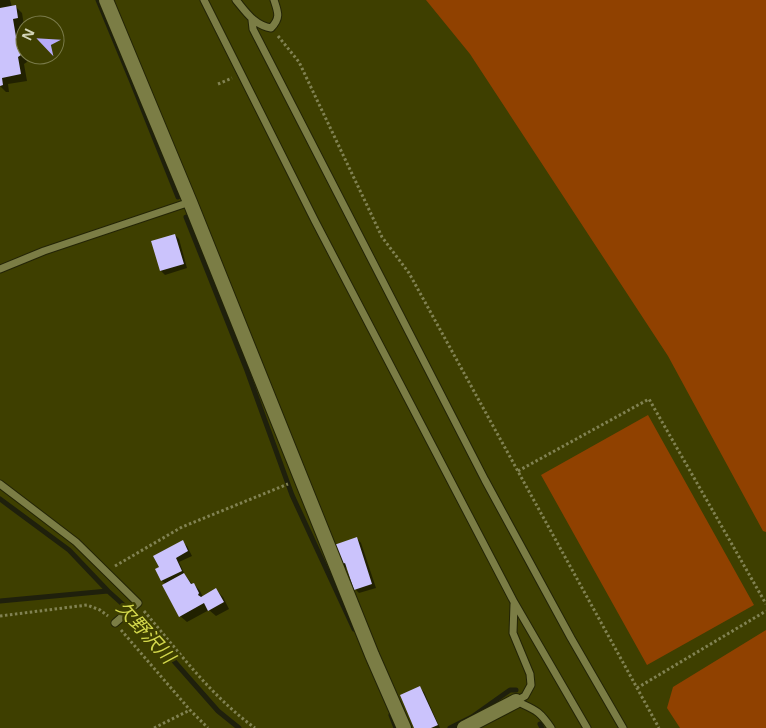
<svg xmlns="http://www.w3.org/2000/svg" width="766" height="728" font-family="'Noto Sans','Noto Sans JP',sans-serif">
	<style>
		.green { fill: #904100 }
		.shadow { fill: #0007 }
		.lines { fill: none; stroke-linecap: round; stroke-linejoin: round }
		.stream { stroke: #1f200c; stroke-width: 5 }
		.building { fill: #cbc3fc }
		.lane-casing { stroke: #232406; stroke-width: 9 }
		.street-casing { stroke: #232406; stroke-width: 16 }
		.path { stroke: #818252; stroke-width: 3; stroke-dasharray: 2.5 2.5; stroke-linecap: butt }
		.lane { stroke: #7b7d45; stroke-width: 7 }
		.street { stroke: #7b7d45; stroke-width: 14 }
		.labels { text-anchor: middle; stroke-width: 5; stroke-linejoin: round; paint-order: stroke }
		.water-label { font-size: 19px; font-style: italic; fill: #d3d74b; stroke: #3e3f00 }
	</style>
	<rect width="100%" height="100%" fill="#3e3f00"/>
	<path class="green" d="M426,0H766V532L763,531L668,356L470,54Z
		M648,415L754,605L647,665L541,475Z
		M766,630V728H680L667,708L673,687Z"/>
	<path class="shadow" d="M0,0H10L12,7L15,6L22,13L24,25L19,26L22,40L25,43V55L27,62L24,64L27,81L8,84L9,92H6L0,86Z
		M175,235L179,239L187,268L165,275L161,271Z
		M357,538L361,543L376,588L359,593L355,589L348,568H346L342,564Z
		M182,542L187,546L192,556L179,562L185,575L193,585L194,584L200,591L203,597L216,590L223,597L229,609L216,616L209,610L187,622L180,616L166,584L162,581L156,570Z
		M420,688L424,692L440,728H416Z"/>
	<g class="lines">
		<path class="stream" d="M98,0L132,82L178,197
			M186,217L246,368L292,495L354,629
			M0,499L69,550L108,591
			M0,601L108,591L128,609L218,711L239,728
			M391,715L396,728
			M540,724L542,728
			M450,728L472,717L510,690H516"/>
	</g>
	<path class="building" d="M16,5L18,18L13,19L16,37L20,36L21,43L19,44L21,55L18,57L21,74L2,78L3,85L0,86V8Z
		M175,234L184,264L160,271L151,241Z
		M357,537L372,584L354,590L345,563L340,565L334,545Z
		M183,540L188,551L176,558L182,571L161,581L155,569L159,567L153,556Z
		M184,573L191,584L194,583L199,593L198,595L201,597L216,588L224,602L208,611L204,603L179,617L162,585Z
		M420,686L438,725L431,728H414L400,695Z"/>
	<g class="lines">
		<g class="lane-casing">
			<path id="lane" d="M204,0L315,221L514,602L587,728
				M236,0C246,12 254,25 271,28C281,18 278,12 274,0
				M252,20L253,29L270,62L485,480L571,638L623,728
				M0,269L44,251L190,202
				M0,484L76,542L138,603L115,623
				M514,604L513,633L530,674L531,685L525,696L516,701
				M516,701C535,710 539,710 551,728"/>
		</g>
		<g class="street-casing">
			<path id="street" d="M106,0L190,202L372,655L404,728
				M464,728L516,701"/>
		</g>
		<path class="path" d="M278,36L299,62L382,237L409,273L659,728
			M218,84L232,78
			M518,471L649,399L766,604
			M115,566L182,527L288,484
			M144,611C179,652 211,696 255,728
			M0,616L87,605L100,610L108,616
			M121,630L190,710L208,728
			M637,688L766,611
			M154,728L190,710"/>
		<use href="#lane" class="lane"/>
		<use href="#street" class="street"/>
	</g>
	<g class="labels">
		<g class="water-label">
			<text transform="translate(146 632) rotate(48)" y="7">欠野沢川</text>
		</g>
	</g>
	<g transform="translate(40 40) rotate(295)"><circle r="24" fill="#3e3f00" stroke="#7a7b4a"/>
	<path d="M0-4L9 19L0 12L-9 19Z" fill="#b7abf8"/>
	<text y="-8" font-size="14" font-weight="bold" text-anchor="middle" fill="#d3d5b8">N</text>
	</g>
</svg>
